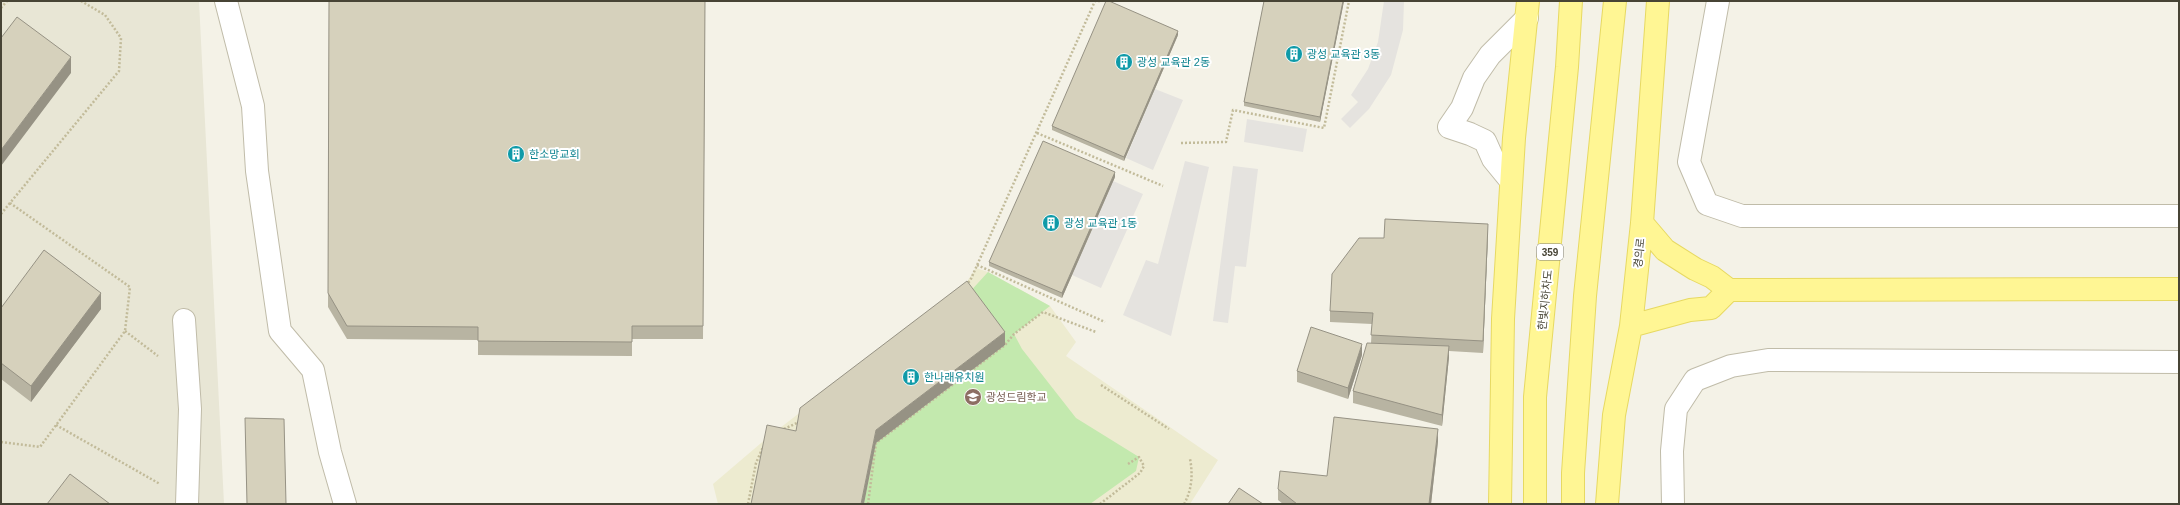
<svg xmlns="http://www.w3.org/2000/svg" width="2180" height="505" font-family="Arial,'Noto Sans KR',sans-serif">
	<style>
		.residential { fill: #e8e6d5 }
		.education { fill: #edebd0 }
		.park { fill: #c3e9ae }
		.parking { fill: #e5e3df }
		.lines { fill: none; stroke-linecap: round; stroke-linejoin: round }
		.minor-casing { stroke: #c0bca9; stroke-width: 24 }
		.major-casing { stroke: #e7d962; stroke-width: 24 }
		.path { stroke: #c2bb9a; stroke-width: 2.5; stroke-dasharray: 2 2; stroke-linecap: butt }
		.minor { stroke: #fff; stroke-width: 22 }
		.major { stroke: #fff694; stroke-width: 22 }
		.wall { fill: #b8b4a2 }
		.shaded-wall { fill: #969284 }
		.building { fill: #d6d1bc; stroke: #969284 }
		.labels { text-anchor: middle; stroke-width: 4; stroke-linejoin: round; paint-order: stroke }
		.shield { fill: #fff; stroke: #7e7c72; stroke-width: 1 }
		.shield-label { font-size: 10px; font-weight: bold; fill: #474435 }
		.culture-label { font-size: 11px; fill: #0d838f; stroke: #fff; text-anchor: start }
		.street-label { font-size: 11px; fill: #474435; stroke: #fff }
		.education-label { font-size: 11px; fill: #785e54; stroke: #fff; text-anchor: start }
	</style>
	<rect width="100%" height="100%" fill="#f4f2e7"/>
	<path class="residential" d="M1,1H199L224,504H1Z"/>
	<path class="education" d="M976,268L988,272L1050,306L1076,342L1066,356L1218,460L1190,504H718L713,484L767,438L964,286Z"/>
	<path class="park" d="M988,272L1050,306L1014,334L1022,349L1076,418L1139,457L1136,471L1090,504H864L876,443L1005,345L967,295Z"/>
	<path class="parking" d="M1384,1H1404L1403,30L1391,75L1369,109L1350,128L1341,119L1358,102L1351,95L1368,69L1378,42Z
		M1155,89L1183,100L1153,170L1126,158Z
		M1247,119L1307,129L1303,152L1244,142Z
		M1185,161L1209,167L1171,336L1123,315L1146,260L1158,264Z
		M1233,166L1258,169L1246,267L1235,266L1228,323L1213,321Z
		M1113,181L1143,194L1101,288L1072,275Z"/>
	<g class="lines">
		<g class="minor-casing">
			<path id="minor" d="M226,1L253,106L257,171L280,331L313,370L330,452L345,504
				M1718,1L1689,162L1707,204L1742,216H2179
				M1511,181L1493,159L1485,141L1470,134L1449,127L1462,108L1474,78L1490,55L1527,18
				M184,320L190,409L187,504
				M1673,504L1672,451L1676,409L1695,380L1731,366L1768,360L2179,362"/>
		</g>
		<g class="major-casing">
			<path id="major" d="M1642,223L1665,250L1695,269L1712,277L1729,290L2179,289
				M1631,326L1690,310L1711,308L1729,290
				M1500,504L1503,319L1514,138L1528,1
				M1535,504V397L1567,67L1571,1
				M1573,504V473L1585,296L1615,1
				M1607,504L1614,415L1631,326L1642,223L1658,1"/>
		</g>
		<path class="path" d="M1,8L7,1
			M1037,133L1163,186
			M1181,143L1226,142L1233,110L1324,128L1349,1
			M1,214L10,203
			M977,265L1105,322
			M965,285L970,281L1095,1H1100
			M125,331L158,356
			M1101,385L1169,429
			M56,425L160,484
			M784,429L799,422
			M1,442L40,447L125,331L130,287L10,203L119,71L121,38L105,15L81,1
			M748,504L756,463L763,447
			M868,504L876,443L1005,345L1014,334L1043,312L1096,332
			M1100,504L1140,473L1144,466L1139,457L1128,464
			M1184,504C1192,490 1193,474 1190,459"/>
		<use href="#minor" class="minor"/>
		<use href="#major" class="major"/>
	</g>
	<path class="wall" d="M329,1H705L703,339H632V356L478,355V340L347,339L328,307Z
		M1264,1H1344L1320,122L1244,106V102Z
		M1178,35L1124,161L1052,130V126Z
		M1115,177L1062,298L989,266V262Z
		M1488,235L1483,353L1449,351V357L1442,426L1353,403V391L1371,343L1372,324L1330,322V311L1384,238Z
		M1,308L101,309L31,402L1,379Z
		M1362,355L1348,399L1297,382V371Z
		M1438,441L1431,504H1283L1278,500V489L1327,476Z"/>
	<path class="shaded-wall" d="M1343,1H1344L1320,122V117Z
		M1178,31V35L1124,161V157Z
		M71,57V73L1,166V150Z
		M1115,172V177L1062,298V293Z
		M1488,224V235L1483,353V341Z
		M101,293V309L31,402V386Z
		M1005,332V345L876,443L864,504H861L876,430Z
		M1362,344V355L1348,399V388Z
		M1449,346V357L1442,426V415Z
		M1438,429V441L1431,504H1429Z"/>
	<path class="building" d="M329,1H705L703,326H632V342L478,341V327L347,326L328,293Z
		M1106,1H1109L1178,31L1124,157L1052,126Z
		M1264,1H1343L1320,117L1244,102Z
		M17,17L71,57L1,150V38Z
		M1043,141L1115,172L1062,293L989,262Z
		M1385,219L1488,224L1483,341L1371,335L1373,313L1330,311L1332,274L1359,238H1384Z
		M44,250L101,293L31,386L1,363V308Z
		M967,281L1005,332L876,430L861,504H751L767,425L796,431L800,408Z
		M1311,327L1362,344L1348,388L1297,371Z
		M1367,343L1449,346L1442,415L1353,391Z
		M1334,417L1438,429L1429,504H1297L1278,489L1280,471L1327,476Z
		M245,418L284,419L286,504H247Z
		M70,474L110,504H47Z
		M1239,488L1263,504H1228Z"/>
	<defs>
		<g id="building-disc" transform="scale(0.9)"><circle r="9.5" fill="#0f9aa8" stroke="#fff"/><path d="M-4-6H4V6H1V3H-1V6H-4ZM-2.5-4.3h1.7v1.8h-1.7ZM.8-4.3h1.7v1.8H.8ZM-2.5-1h1.7V.8h-1.7ZM.8-1h1.7V.8H.8Z" fill="#fff"/></g>
		<g id="school-disc" transform="scale(0.9)"><circle r="9.5" fill="#8d6e63" stroke="#fff"/><path d="M0-5L7-2L0 1L-7-2ZM-4 1L0 2.5L4 1V4Q0 6-4 4Z" fill="#fff"/></g>
	</defs>
	<g fill-rule="evenodd">
		<use href="#building-disc" x="1294" y="54"/>
		<use href="#building-disc" x="1124" y="62"/>
		<use href="#building-disc" x="516" y="154"/>
		<use href="#building-disc" x="1051" y="223"/>
		<use href="#building-disc" x="911" y="377"/>
		<use href="#school-disc" x="973" y="397"/>
	</g>
	<g class="labels">
		<rect class="shield" x="1537" y="244" width="26" height="16" rx="3"/>
		<g class="shield-label">
			<text x="1550" y="256">359</text>
		</g>
		<g class="culture-label">
			<text x="1307" y="58">광성 교육관 3동</text>
			<text x="1137" y="66">광성 교육관 2동</text>
			<text x="529" y="158">한소망교회</text>
			<text x="1064" y="227">광성 교육관 1동</text>
			<text x="924" y="381">한나래유치원</text>
		</g>
		<g class="street-label">
			<text transform="translate(1639 253) rotate(-84)" y="4">경의로</text>
			<text transform="translate(1545 300) rotate(-84)" y="4">한빛지하차도</text>
		</g>
		<g class="education-label">
			<text x="986" y="401">광성드림학교</text>
		</g>
	</g>
	<rect width="2180" height="505" fill="none" stroke="#474435" stroke-width="4"/>
</svg>
